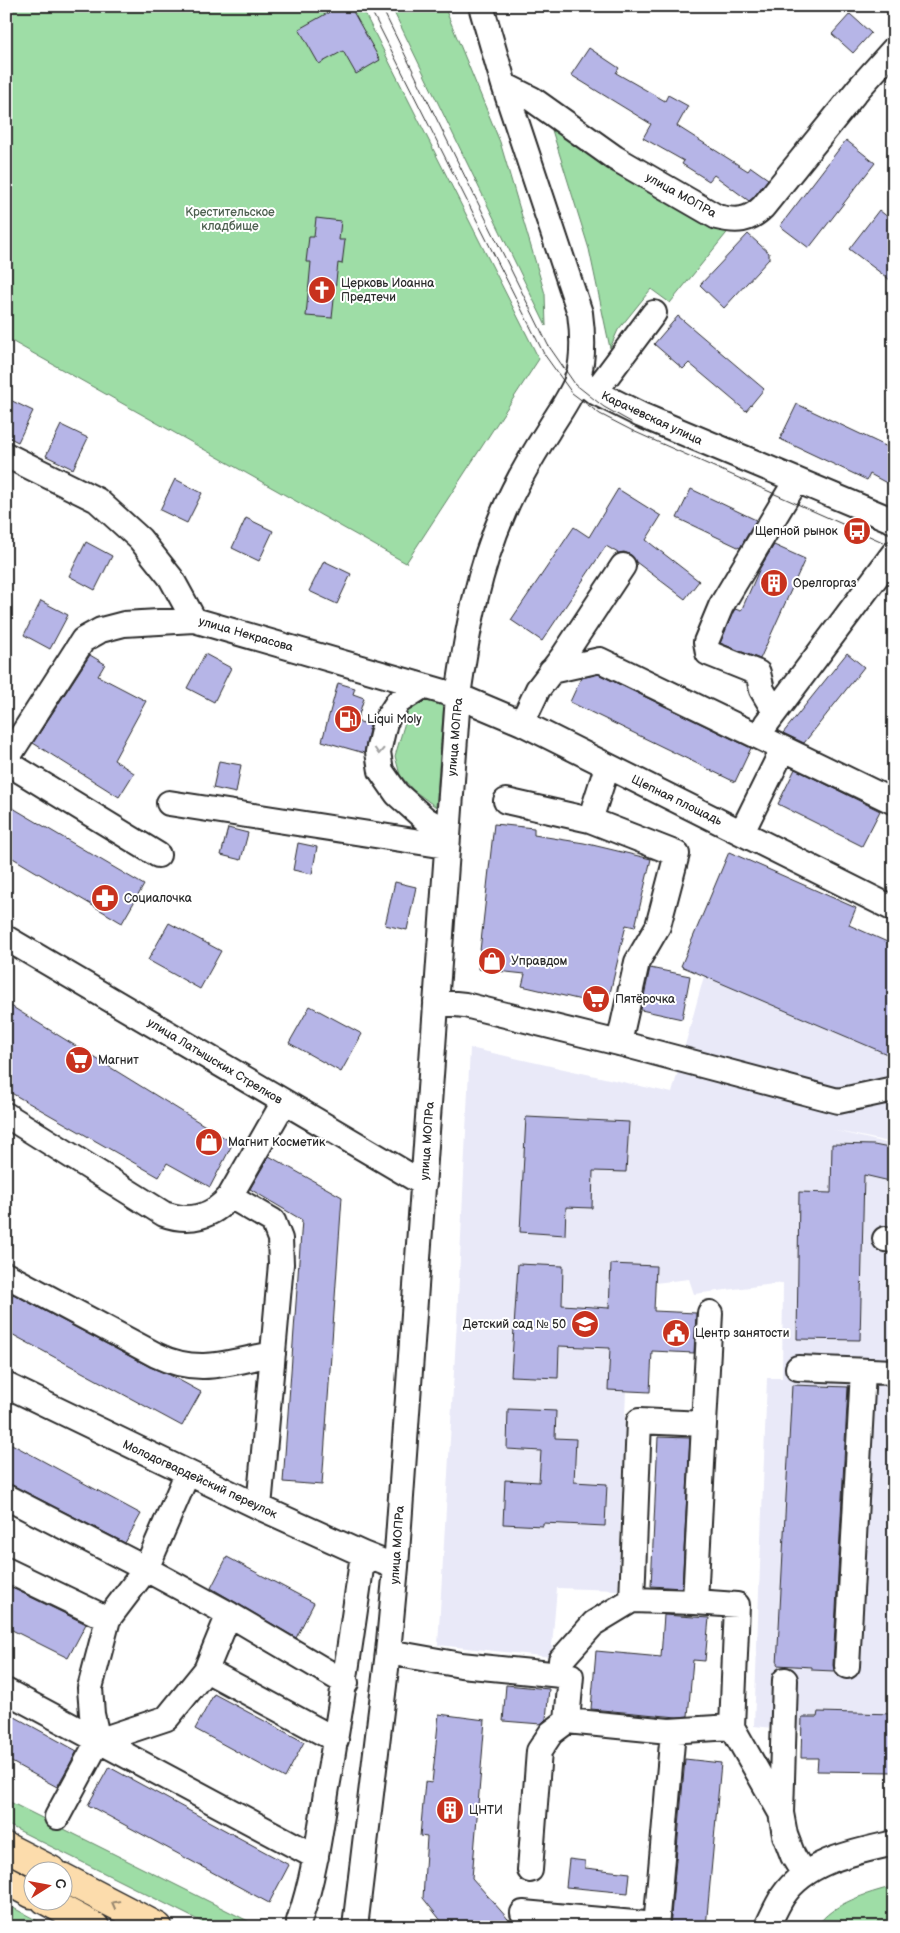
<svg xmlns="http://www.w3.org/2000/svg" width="900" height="1933" font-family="'Balsamiq Sans',sans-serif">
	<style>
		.built { fill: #e9e9f8 }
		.green { fill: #9edda6; stroke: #648468 }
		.building { fill: #b6b5e7; stroke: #2b2b2b }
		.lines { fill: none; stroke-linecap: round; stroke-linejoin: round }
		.minor-casing { stroke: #2b2b2b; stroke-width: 28 }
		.major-casing { stroke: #2b2b2b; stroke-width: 31 }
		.minor { stroke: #fff; stroke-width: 24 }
		.major { stroke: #fcdcac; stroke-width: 28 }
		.tram { stroke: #2b2b2b; stroke-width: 1 }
		.oneway { stroke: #a0a0a0 }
		.oneway2 { stroke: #94846c }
		.labels { text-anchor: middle; stroke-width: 4; stroke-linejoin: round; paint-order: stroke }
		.street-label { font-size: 12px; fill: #2b2b2b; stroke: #fff }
		.park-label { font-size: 12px; fill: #4e6050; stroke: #fff }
		.poi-label { font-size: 12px; fill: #2b2b2b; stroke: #fff; text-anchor: start }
	</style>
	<rect width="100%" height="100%" fill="#fff"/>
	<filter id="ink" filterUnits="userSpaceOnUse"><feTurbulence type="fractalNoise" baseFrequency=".02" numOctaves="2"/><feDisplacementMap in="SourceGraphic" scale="10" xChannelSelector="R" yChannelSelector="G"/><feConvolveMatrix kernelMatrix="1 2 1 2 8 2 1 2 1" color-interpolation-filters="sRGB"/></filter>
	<g filter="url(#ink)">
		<path class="built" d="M729,852L779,873L751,939L894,1000V1143L832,1130L894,1145V1772L817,1771L818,1758L802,1731L754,1726L767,1378H782L783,1283L694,1294L689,1279L655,1283L650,1392L626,1391L618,1590L557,1588L551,1657L438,1645L457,1320L470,1048L672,1093L704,976L681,966Z"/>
		<path class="green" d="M6,6H361L539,359L406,563L6,338Z
			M391,6H444L500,142L545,294L546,326Z
			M552,130L730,229L670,303L651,289L618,330L610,348L589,249Z
			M424,696L444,702L436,807L413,790L400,775L395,756L408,712Z
			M6,1800L260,1927H212L6,1824Z
			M894,1886V1927H816C834,1902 866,1894 894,1886Z
			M6,1904L49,1927L6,1926Z"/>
		<path class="building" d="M340,6H350L380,60L356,74L343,51L319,64L299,29Z
			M850,14L871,33L853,53L832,34Z
			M589,48L619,68L616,73L665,101L668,95L688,106L677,126L748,171L751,167L768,179L753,198L749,201L714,175L709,181L682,164L684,161L643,138L651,124L571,75Z
			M846,140L875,163L809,248L780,226Z
			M879,210L894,222V283L849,249Z
			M316,218L341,221L339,240H345L342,264L338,263L332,318L306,316L311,262H306L309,237H314Z
			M748,234L769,253V259L724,308L700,285Z
			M678,316L764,389L746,411L689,363L683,369L654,344Z
			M6,398L33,411L18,442L6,436Z
			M797,404L894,450V487L870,474L867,480L780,439Z
			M61,425L88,438L73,469L46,456Z
			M175,479L202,493L187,523L160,510Z
			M618,489L661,516L646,540L699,581L685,599L636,562L631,555L624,552L618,553L606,546L542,641L511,620L574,527L589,537Z
			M691,489L756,520L740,548L677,518Z
			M246,518L273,531L259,561L232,548Z
			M86,542L112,556L95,590L69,576Z
			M774,545L805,559L760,659L720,643L733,612L735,609L741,611L760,568Z
			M324,561L351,574L337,604L309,591Z
			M41,601L68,615L50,649L24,635Z
			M847,653L864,667L804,743L783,733Z
			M205,654L231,668L214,702L187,688Z
			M90,655L105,664L98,676L146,701L114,760L134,773L119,797L33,743Z
			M598,674L751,748L735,782L570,702L581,678Z
			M338,683L355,688L353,694L364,698L357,721L370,725L364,753L322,741Z
			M219,761L241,765L236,793L213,788Z
			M795,769L880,811L862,846L778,804Z
			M6,804L144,885L122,923L6,854Z
			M494,824L534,828V835L584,843L651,859L635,927L626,925L607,1006L522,986L525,974L478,969Z
			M228,828L248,833L241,860L221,855Z
			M298,843L317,847L312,874L293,870Z
			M729,852L856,908L849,925L894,945V1057L681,966Z
			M395,882L416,887L407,930L385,925Z
			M169,923L221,951L200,989L148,960Z
			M650,968L690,976L682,1019L641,1010Z
			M6,1003L233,1143L210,1187L167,1163L159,1177L6,1090Z
			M310,1006L362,1034L341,1072L289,1043Z
			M526,1117L629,1122L626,1172L593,1171L592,1208L566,1207L565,1235L520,1232Z
			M832,1144L874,1145L894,1149V1182L864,1175L860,1340L797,1339L799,1192L831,1193Z
			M269,1156L342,1197L322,1485L283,1482L302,1220L250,1189Z
			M518,1264L563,1266L562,1305L609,1308L611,1264L656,1266L654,1311L696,1313L694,1353L652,1351L650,1392L608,1390L610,1348L559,1346L558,1378L511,1376Z
			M13,1294L150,1367L170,1375L201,1392L182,1426L6,1331V1306Z
			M792,1385L848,1387L833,1665L834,1671L812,1670V1667L777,1665Z
			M508,1409L556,1411L555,1438L576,1439L574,1482L607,1484L605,1526L543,1523V1526L503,1524L505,1480L539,1482L541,1451L507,1449Z
			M658,1437L690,1438L682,1588L651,1586Z
			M6,1441L141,1514L125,1543L12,1485L6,1483Z
			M227,1557L314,1603L296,1638L211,1588Z
			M6,1585L86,1624L68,1658L6,1627Z
			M664,1615L709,1618L705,1661L693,1660L688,1716L677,1717L591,1709L596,1651L661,1657Z
			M506,1685L549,1689L546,1719L541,1724L503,1721Z
			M214,1694L304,1742L285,1778L195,1729Z
			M6,1712L77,1751L57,1787L6,1759Z
			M818,1712L894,1714V1772L817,1771L818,1758H801L802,1717H817Z
			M439,1714L485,1720L472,1878L515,1927H446L423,1898L427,1837L420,1836L425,1782L432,1783Z
			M685,1759L721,1763L706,1927H670Z
			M109,1767L289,1865L269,1903L88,1805Z
			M569,1859L585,1861V1868L630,1873L628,1893L566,1887Z"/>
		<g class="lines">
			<g class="minor-casing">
				<path id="minor" d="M504,85L532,99L615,158L717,217C737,222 749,221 763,207L859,88L894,49
					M577,378L595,392L641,415L894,521
					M595,392L654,313
					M6,455L97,500L140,539L171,578L194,620L458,696L522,723L894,909
					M551,671L600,660L894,802
					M423,686L398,702L385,722L378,752L381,771L397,794L425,819L447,832
					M775,712L762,690L758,673L708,653L706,642L721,606L796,481
					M522,723L538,689L564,655L623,566
					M766,724L894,553
					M6,760L83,640L101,630L124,624L194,620
					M6,762L158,855
					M506,801L590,820L677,854L658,926L637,962L619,1043
					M169,803L446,846
					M590,820L607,767
					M742,832L783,749
					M6,938L424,1184
					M436,1002L465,1005L619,1043L838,1101L894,1089
					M6,1115L164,1214C189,1223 213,1217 230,1196L273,1221L280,1239L281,1264L259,1507
					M230,1196L284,1102
					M885,1239L894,1240
					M6,1275L156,1355C199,1376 229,1362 273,1354
					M798,1368L894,1372
					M6,1385L259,1507L363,1554L396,1567
					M704,1424L710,1313
					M6,1497L146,1569L229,1614L346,1683
					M6,1570L108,1619
					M632,1600L639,1421L704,1424L695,1602
					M388,1652L461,1665L571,1676L567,1721L669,1731L732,1727
					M561,1660L594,1623L632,1600L695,1602L737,1605L732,1727L781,1813
					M847,1666L863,1371
					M206,1670L336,1740
					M785,1680L781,1813L785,1835L793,1856L804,1874
					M6,1691L316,1857
					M98,1741L167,1718L206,1670L229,1614
					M57,1817L98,1741L92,1714L90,1688L108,1619L146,1569L187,1474
					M530,1870L539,1751L551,1733L567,1721
					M523,1913L656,1925
					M299,1921C314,1878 320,1832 327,1787C341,1710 352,1632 363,1554
					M355,1927L388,1652L396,1567L458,696C467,632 478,570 504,511C516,483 532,456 548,431C558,414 571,397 578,378C584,356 583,335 580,313L504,85L481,6
					M656,1927L673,1731
					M767,1927C772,1917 777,1905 783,1896C807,1860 856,1852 894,1843"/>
			</g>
			<g class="major-casing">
				<path id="major" d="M6,1847L51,1870
					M62,1877L158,1927
					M6,1880L32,1894
					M45,1900L95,1927"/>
			</g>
			<use href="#minor" class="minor"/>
			<use href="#major" class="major"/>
			<path class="tram" d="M369,6L544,354L572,393L600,414L633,431L894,547
				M381,6L548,345L575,384L604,407L631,422"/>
		</g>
		<defs><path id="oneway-chevron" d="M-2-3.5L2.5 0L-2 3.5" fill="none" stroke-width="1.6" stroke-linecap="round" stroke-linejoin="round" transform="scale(1.25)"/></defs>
		<use class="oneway" href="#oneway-chevron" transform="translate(379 751) rotate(93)"/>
		<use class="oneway2" href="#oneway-chevron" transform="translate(115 1904) rotate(-152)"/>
	</g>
	<defs>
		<g id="church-disc" transform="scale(1.4375)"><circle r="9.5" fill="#c8321e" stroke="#fff"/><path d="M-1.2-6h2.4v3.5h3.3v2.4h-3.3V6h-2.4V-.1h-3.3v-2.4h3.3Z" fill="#fff"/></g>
		<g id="bus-disc" transform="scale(1.4375)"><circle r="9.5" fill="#c8321e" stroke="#fff"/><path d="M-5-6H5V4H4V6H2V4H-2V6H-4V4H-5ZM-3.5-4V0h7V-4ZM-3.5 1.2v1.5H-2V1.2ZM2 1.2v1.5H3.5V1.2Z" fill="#fff"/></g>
		<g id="building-disc" transform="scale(1.4375)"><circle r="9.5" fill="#c8321e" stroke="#fff"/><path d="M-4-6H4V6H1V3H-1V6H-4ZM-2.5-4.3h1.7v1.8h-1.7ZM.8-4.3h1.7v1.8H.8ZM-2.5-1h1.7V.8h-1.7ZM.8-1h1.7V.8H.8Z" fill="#fff"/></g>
		<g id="fuel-disc" transform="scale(1.4375)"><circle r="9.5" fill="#c8321e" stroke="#fff"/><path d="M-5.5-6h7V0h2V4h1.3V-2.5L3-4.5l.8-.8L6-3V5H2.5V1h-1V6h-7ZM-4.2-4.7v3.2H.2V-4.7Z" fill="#fff"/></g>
		<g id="pharmacy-disc" transform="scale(1.4375)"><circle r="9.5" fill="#c8321e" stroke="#fff"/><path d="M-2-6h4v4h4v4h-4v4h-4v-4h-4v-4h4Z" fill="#fff"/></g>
		<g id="shop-disc" transform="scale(1.4375)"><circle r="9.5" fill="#c8321e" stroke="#fff"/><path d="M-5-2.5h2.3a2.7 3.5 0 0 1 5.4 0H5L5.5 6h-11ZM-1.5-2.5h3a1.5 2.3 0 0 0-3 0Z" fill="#fff"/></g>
		<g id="supermarket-disc" transform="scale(1.4375)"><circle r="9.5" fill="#c8321e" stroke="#fff"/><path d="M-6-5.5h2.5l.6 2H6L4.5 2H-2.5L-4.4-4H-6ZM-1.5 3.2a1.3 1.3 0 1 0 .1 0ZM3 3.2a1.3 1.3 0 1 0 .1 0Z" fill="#fff"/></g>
		<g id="school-disc" transform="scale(1.4375)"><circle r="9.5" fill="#c8321e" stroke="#fff"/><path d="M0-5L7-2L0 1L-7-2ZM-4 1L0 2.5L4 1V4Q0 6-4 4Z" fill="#fff"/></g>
		<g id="civic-disc" transform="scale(1.4375)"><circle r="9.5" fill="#c8321e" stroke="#fff"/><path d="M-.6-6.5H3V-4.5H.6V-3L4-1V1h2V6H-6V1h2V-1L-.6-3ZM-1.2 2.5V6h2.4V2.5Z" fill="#fff"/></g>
	</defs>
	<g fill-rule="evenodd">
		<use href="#church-disc" x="322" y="290"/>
		<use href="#bus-disc" x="857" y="531"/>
		<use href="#building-disc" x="774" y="583"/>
		<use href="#fuel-disc" x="348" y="719"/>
		<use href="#pharmacy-disc" x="105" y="898"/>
		<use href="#shop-disc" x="492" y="961"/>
		<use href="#supermarket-disc" x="596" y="999"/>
		<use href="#supermarket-disc" x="79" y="1060"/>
		<use href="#shop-disc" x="209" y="1142"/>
		<use href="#school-disc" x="585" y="1324"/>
		<use href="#civic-disc" x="676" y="1333"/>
		<use href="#building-disc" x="450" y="1810"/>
	</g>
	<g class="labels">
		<g class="street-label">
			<text transform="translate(681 195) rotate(29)" y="4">улица МОПРа</text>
			<text transform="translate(652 418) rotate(25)" y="4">Карачевская улица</text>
			<text transform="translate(246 634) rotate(16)" y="4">улица Некрасова</text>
			<text transform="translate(455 737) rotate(-85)" y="4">улица МОПРа</text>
			<text transform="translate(677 800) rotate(26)" y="4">Щепная площадь</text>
			<text transform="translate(215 1061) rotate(31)" y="4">улица Латышских Стрелков</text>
			<text transform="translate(427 1141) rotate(-86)" y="4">улица МОПРа</text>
			<text transform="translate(200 1479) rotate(25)" y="4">Молодогвардейский переулок</text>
			<text transform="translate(397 1545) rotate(-86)" y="4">улица МОПРа</text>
		</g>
		<g class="park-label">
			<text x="230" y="216">Крестительское<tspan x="230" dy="14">кладбище</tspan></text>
		</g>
		<g class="poi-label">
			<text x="341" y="287">Церковь Иоанна<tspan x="341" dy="14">Предтечи</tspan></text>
			<text x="838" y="535" text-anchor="end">Щепной рынок</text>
			<text x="793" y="587">Орелгоргаз</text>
			<text x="367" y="723">Liqui Moly</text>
			<text x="124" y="902">Социалочка</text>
			<text x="511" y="965">Управдом</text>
			<text x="615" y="1003">Пятёрочка</text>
			<text x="98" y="1064">Магнит</text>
			<text x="228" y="1146">Магнит Косметик</text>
			<text x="566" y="1328" text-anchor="end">Детский сад № 50</text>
			<text x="695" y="1337">Центр занятости</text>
			<text x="469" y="1814">ЦНТИ</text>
		</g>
	</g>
	<rect width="900" height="1933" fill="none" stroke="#fff" stroke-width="25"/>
	<rect x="12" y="12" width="875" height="1908" fill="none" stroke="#2b2b2b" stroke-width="2" filter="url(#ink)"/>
	<g transform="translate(48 1886) rotate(79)"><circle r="24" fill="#ffffff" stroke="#aaaaaa"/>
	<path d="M0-4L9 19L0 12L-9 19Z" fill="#c8321e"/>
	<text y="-8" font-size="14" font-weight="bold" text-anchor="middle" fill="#2b2b2b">С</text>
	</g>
</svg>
